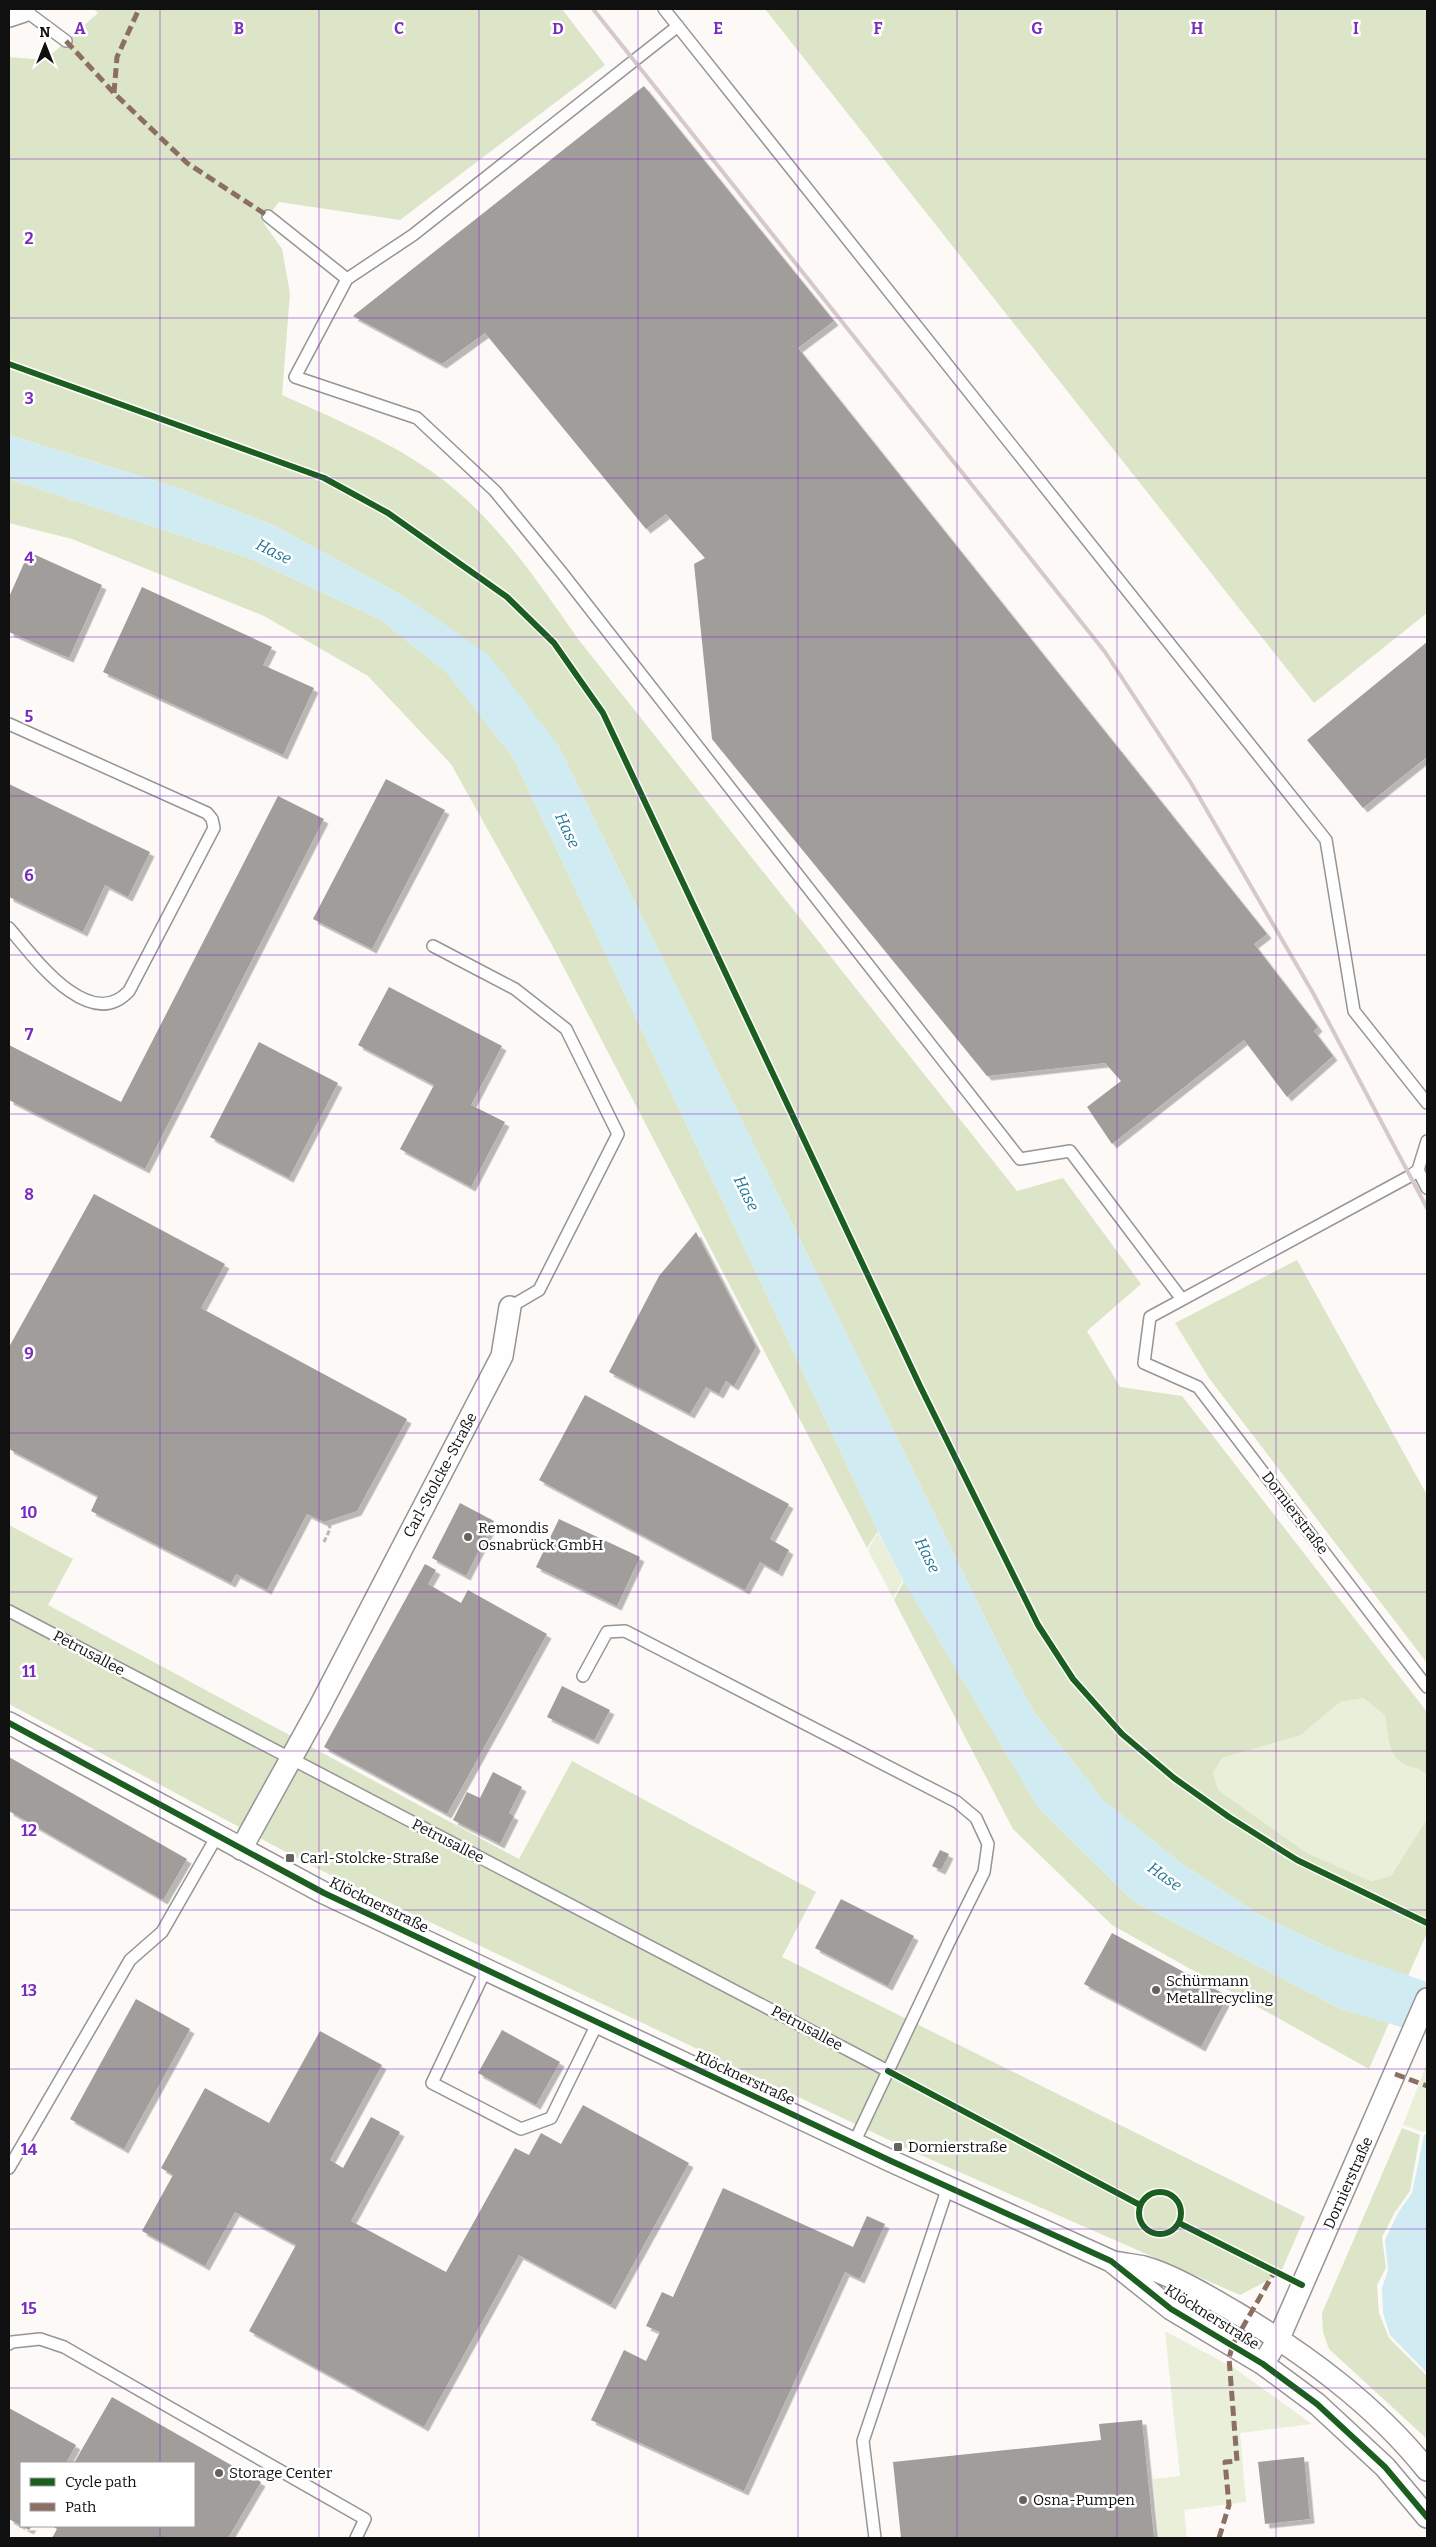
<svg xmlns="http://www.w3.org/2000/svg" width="1436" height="2547" font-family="Bitter,serif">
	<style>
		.green { fill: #e9efd8 }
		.forest { fill: #dce5c7 }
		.water { fill: #d0ecf2 }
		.building { fill: #a09d9b; filter: url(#shadow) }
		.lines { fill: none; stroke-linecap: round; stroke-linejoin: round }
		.lane-casing { stroke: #969594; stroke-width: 14 }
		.street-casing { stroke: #969594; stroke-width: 24 }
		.path { stroke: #b9b8b8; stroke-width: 3; stroke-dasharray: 5 2.5; stroke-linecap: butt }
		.lane { stroke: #fffefe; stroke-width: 11 }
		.street { stroke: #fffefe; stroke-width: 21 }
		.rail { stroke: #d7c8ca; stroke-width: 4 }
		.quiet { stroke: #8d6e63; stroke-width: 5; stroke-dasharray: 10 5; stroke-linecap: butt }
		.cycleway-casing { stroke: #fff; stroke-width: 9 }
		.cycleway { stroke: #1b5e20; stroke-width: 6 }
		.grid { fill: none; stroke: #7b2cbf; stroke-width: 1; stroke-opacity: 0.55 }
		.poi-dot { fill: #636260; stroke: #fff; stroke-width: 2 }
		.labels { text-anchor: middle; stroke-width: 5; stroke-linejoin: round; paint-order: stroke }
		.street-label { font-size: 15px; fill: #101010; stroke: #fff }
		.poi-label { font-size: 15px; fill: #101010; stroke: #fff; text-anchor: start }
		.water-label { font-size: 16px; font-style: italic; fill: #247896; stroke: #fff }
		.grid-label { font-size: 16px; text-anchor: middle; font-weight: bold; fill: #7b2cbf; stroke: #fff; stroke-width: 5; stroke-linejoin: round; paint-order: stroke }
	</style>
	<defs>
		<filter id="shadow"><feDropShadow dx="4.5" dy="4.5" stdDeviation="0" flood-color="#0004"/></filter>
	</defs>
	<rect width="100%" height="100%" fill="#fcf9f6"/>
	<path class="green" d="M878,1532L903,1580L893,1598L868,1550Z
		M1363,1698L1385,1715C1388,1731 1387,1753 1402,1763C1411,1769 1418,1766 1427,1775V1819L1391,1876L1371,1881L1307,1853L1218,1790L1213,1773L1222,1758L1301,1735L1340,1702Z
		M1427,2063V2130L1423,2132L1403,2125Z
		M1165,2331L1234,2368L1312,2424L1240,2433L1246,2502L1184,2510L1187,2538H1159L1153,2479L1180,2476Z"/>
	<path class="forest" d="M94,9H562L605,65L400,220L279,202L263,222L282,249L290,293L282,395C332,418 385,439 431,471C492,513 536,579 578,639L1017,1191L1063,1178L1141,1284L1087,1331L1120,1387L1182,1396L1427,1712V1775C1418,1766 1411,1769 1402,1763C1387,1753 1388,1731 1385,1715L1363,1698L1340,1702L1301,1735L1222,1758L1213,1773L1218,1790L1307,1853L1371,1881L1391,1876L1427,1819V1933L1408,1976L1336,1951L1261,1916L1181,1863L1103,1800L1033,1711L996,1640L558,745L405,597L275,526L178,488L9,435V57L45,60L98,13Z
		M765,9H1427V613L1314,703Z
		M9,479L249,558L381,620L446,672L513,757L878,1531L867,1548L551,943L451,764L368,676L264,616L72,539L9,523Z
		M1297,1260L1427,1495V1663L1209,1378L1175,1323Z
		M9,1525L73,1559L48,1605L519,1859L572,1761L816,1892L782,1957L1305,2217L1280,2274L1240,2295L925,2157L316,1868L9,1704Z
		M904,1581L1038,1807L1133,1901L1339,2008L1389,2023L1369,2069L1112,1925L1013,1829L894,1600Z
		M1402,2128L1420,2135L1410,2191L1395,2212L1382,2237L1386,2268L1377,2285L1379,2313L1389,2338L1427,2376V2439L1329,2349L1323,2332L1322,2313Z"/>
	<path class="water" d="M9,435L178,488L275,526L405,597L488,654L558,745L996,1640L1033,1711L1103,1800L1181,1863L1261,1916L1336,1951L1427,1982V2035L1339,2008L1133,1901L1038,1807L903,1580L878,1531L513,757L446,672L381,620L249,558L9,479Z
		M1427,2134V2373L1390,2335L1383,2313L1382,2288L1388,2270L1385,2240L1398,2213L1412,2193L1424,2135Z"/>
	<path class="building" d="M644,86L834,321L798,348L1267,934L1254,944L1318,1027L1314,1031L1333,1056L1287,1097L1244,1040L1112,1144L1087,1107L1121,1081L1105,1063L987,1076L712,739L694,564L705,558L666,514L646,529L485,333L442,364L353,316Z
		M29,552L102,585L69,658L9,632V597Z
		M142,587L272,647L263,665L314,688L283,755L103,672Z
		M1427,642V757L1363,808L1307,740Z
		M386,779L445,810L372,949L313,919Z
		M9,784L150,852L128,897L105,885L83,932L9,897Z
		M278,796L324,819L145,1169L9,1100V1045L121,1102Z
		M389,987L502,1046L471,1105L505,1122L471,1187L400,1149L434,1085L358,1045Z
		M259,1042L338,1083L289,1178L210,1137Z
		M94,1194L225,1264L201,1308L407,1419L357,1511L324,1522L307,1514L267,1590L236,1574L231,1583L91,1511L98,1496L9,1449V1347Z
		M696,1232L756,1347L734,1386L726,1381L719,1394L706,1387L690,1414L609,1372L659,1276Z
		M585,1395L789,1504L770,1539L789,1550L778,1572L760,1562L745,1590L539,1480Z
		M460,1503L494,1521L466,1576L432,1558Z
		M559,1519L640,1557L617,1606L536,1567Z
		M425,1564L436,1570L428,1584L461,1603L468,1590L547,1634L447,1814L324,1747Z
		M562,1686L610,1710L594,1740L547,1717Z
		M9,1757L187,1859L163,1900L9,1811Z
		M493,1772L522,1787L509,1813L514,1816L500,1844L453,1820L467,1792L480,1798Z
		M940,1850L949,1854L941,1870L932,1866Z
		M841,1899L914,1936L888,1986L815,1948Z
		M1112,1933L1228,1996L1201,2047L1084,1984Z
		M136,1999L190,2029L124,2149L70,2119Z
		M502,2030L560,2062L536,2105L478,2073Z
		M320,2031L382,2065L330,2160L343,2168L371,2117L400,2132L351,2221L446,2272L515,2148L529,2155L541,2133L561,2144L583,2105L689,2163L611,2305L519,2255L424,2427L249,2331L296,2245L235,2212L205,2266L142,2231L173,2175L161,2168L205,2088L269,2123Z
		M723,2188L853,2247L867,2216L885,2224L860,2279L845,2272L744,2491L591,2420L624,2350L646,2361L660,2332L646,2326L662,2292L673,2297Z
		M112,2397L261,2482L228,2538H52L57,2529L52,2526H194V2463H74Z
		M9,2408L76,2445L66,2463H21V2526H32L29,2530L9,2519Z
		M1142,2420L1154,2538H901L893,2462L1101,2440L1099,2424Z
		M1304,2457L1310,2519L1265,2524L1258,2462Z"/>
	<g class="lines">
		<g class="lane-casing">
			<path id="lane" d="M23,9L66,41
				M664,9L1326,840L1354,1011L1427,1103
				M678,26L413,235L347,279L295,377L417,418L495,491L562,573L1020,1159L1070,1151L1181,1298
				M268,216L347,279
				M9,724L207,813L212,819L214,828L129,991C89,1034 33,956 9,928
				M433,946L515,989L566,1029L618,1134L539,1290L510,1307
				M1427,1141L1418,1170L1410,1176L1150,1317L1144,1363L1198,1387L1427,1687
				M1418,1170L1427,1188
				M9,1611L888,2071
				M583,1676L607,1632L625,1631L957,1802L976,1818L988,1844L984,1872L949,1942L854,2143
				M486,1969L432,2083L521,2129L551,2118L598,2022
				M9,2168L130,1960L162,1932L217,1836
				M9,2344L12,2342L40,2339L64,2347L365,2519L356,2538
				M875,2538L863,2441L948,2187"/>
		</g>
		<g class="street-casing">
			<path id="street" d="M9,16L24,11
				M9,1723L324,1893L891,2161L1111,2261L1171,2309L1263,2364L1317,2404L1385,2467L1427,2517
				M241,1849L319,1708L502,1356L510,1307
				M1114,2262C1124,2264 1134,2265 1144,2267C1173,2275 1209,2297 1235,2312C1307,2355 1375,2405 1427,2470
				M1263,2364L1279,2338L1427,1999"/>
		</g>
		<path class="path" d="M324,1542L330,1529L329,1521"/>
		<use href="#lane" class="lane"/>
		<use href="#street" class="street"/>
		<path class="rail" d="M593,9L1105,652L1191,783L1256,895L1313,993L1427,1208"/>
		<path class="quiet" d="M66,41L114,93L187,163L268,216
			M114,93L117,57L139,9
			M1395,2074L1427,2086
			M1219,2538L1229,2505L1225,2462L1237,2461L1229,2358L1233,2344L1275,2271"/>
		<g class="cycleway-casing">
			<path id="cycleway" d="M9,364L324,478L388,513L507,597L554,643L603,713L920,1386L1038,1625L1073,1679L1122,1734L1174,1778L1229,1817L1297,1860L1427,1923
				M9,1723L324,1893L891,2161L1111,2261L1171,2309L1263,2364L1317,2404L1385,2467L1427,2517
				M888,2071L1140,2205
				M1139 2213a21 21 0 1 1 42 0a21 21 0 1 1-42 0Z
				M1179,2223L1302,2285"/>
		</g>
		<use href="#cycleway" class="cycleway"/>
	</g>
	<path class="grid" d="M160,9V2463M319,9V2538M479,9V2538M638,9V2538M798,9V2538M957,9V2538M1117,9V2538M1276,9V2538M9,159H1427M9,318H1427M9,478H1427M9,637H1427M9,796H1427M9,955H1427M9,1114H1427M9,1274H1427M9,1433H1427M9,1592H1427M9,1751H1427M9,1910H1427M9,2069H1427M9,2229H1427M9,2388H1427M160,2526V2538"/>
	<g class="poi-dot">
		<circle cx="468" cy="1537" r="5"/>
		<rect x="285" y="1853" width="10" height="10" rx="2.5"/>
		<circle cx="1156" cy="1990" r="5"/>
		<rect x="893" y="2142" width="10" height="10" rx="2.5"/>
		<circle cx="219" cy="2473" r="5"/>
		<circle cx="1023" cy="2500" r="5"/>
	</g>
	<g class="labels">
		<g class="street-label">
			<text transform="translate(440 1475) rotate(-62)" y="5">Carl-Stolcke-Straße</text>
			<text transform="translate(1295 1513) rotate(53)" y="5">Dornierstraße</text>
			<text transform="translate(89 1653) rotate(28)" y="5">Petrusallee</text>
			<text transform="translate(448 1841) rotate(27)" y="5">Petrusallee</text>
			<text transform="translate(379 1905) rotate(26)" y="5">Klöcknerstraße</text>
			<text transform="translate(807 2028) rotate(28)" y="5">Petrusallee</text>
			<text transform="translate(745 2078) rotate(25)" y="5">Klöcknerstraße</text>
			<text transform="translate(1348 2183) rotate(-66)" y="5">Dornierstraße</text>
			<text transform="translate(1212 2317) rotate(32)" y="5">Klöcknerstraße</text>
		</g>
		<g class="poi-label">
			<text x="478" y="1533">Remondis<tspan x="478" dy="17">Osnabrück GmbH</tspan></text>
			<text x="300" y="1863">Carl-Stolcke-Straße</text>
			<text x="1166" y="1986">Schürmann<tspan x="1166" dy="17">Metallrecycling</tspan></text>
			<text x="908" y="2152">Dornierstraße</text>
			<text x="229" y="2478">Storage Center</text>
			<text x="1033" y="2505">Osna-Pumpen</text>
		</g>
		<g class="water-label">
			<text transform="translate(274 551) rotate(26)" y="6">Hase</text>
			<text transform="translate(568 830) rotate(65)" y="6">Hase</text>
			<text transform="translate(747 1193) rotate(64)" y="6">Hase</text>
			<text transform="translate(928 1555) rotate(64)" y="6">Hase</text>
			<text transform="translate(1165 1876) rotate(35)" y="6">Hase</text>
		</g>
	</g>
	<g class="grid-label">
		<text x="80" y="34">A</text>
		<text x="239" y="34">B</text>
		<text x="399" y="34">C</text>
		<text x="558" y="34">D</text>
		<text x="718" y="34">E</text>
		<text x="878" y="34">F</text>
		<text x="1037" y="34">G</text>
		<text x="1197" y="34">H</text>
		<text x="1356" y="34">I</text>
		<text x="29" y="244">2</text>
		<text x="29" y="404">3</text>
		<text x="29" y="563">4</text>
		<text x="29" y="722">5</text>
		<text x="29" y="881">6</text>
		<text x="29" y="1040">7</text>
		<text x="29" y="1200">8</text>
		<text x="29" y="1359">9</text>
		<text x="29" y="1518">10</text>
		<text x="29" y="1677">11</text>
		<text x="29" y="1836">12</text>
		<text x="29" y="1996">13</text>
		<text x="29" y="2155">14</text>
		<text x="29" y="2314">15</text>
	</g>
	<rect width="1436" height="2547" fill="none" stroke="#101010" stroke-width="20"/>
	<rect x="20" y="2462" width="175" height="65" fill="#ffffff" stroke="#9f9f9f"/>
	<rect x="30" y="2478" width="25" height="8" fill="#1b5e20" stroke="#9f9f9f"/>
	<text x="65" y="2487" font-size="15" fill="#101010">Cycle path</text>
	<rect x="30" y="2503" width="25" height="8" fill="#8d6e63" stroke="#9f9f9f"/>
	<text x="65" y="2512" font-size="15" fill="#101010">Path</text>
	<g transform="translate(45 45)" stroke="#ffffff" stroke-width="4" paint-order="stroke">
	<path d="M0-4L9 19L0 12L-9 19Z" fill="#101010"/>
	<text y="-8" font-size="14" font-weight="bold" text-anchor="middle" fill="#101010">N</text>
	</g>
</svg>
